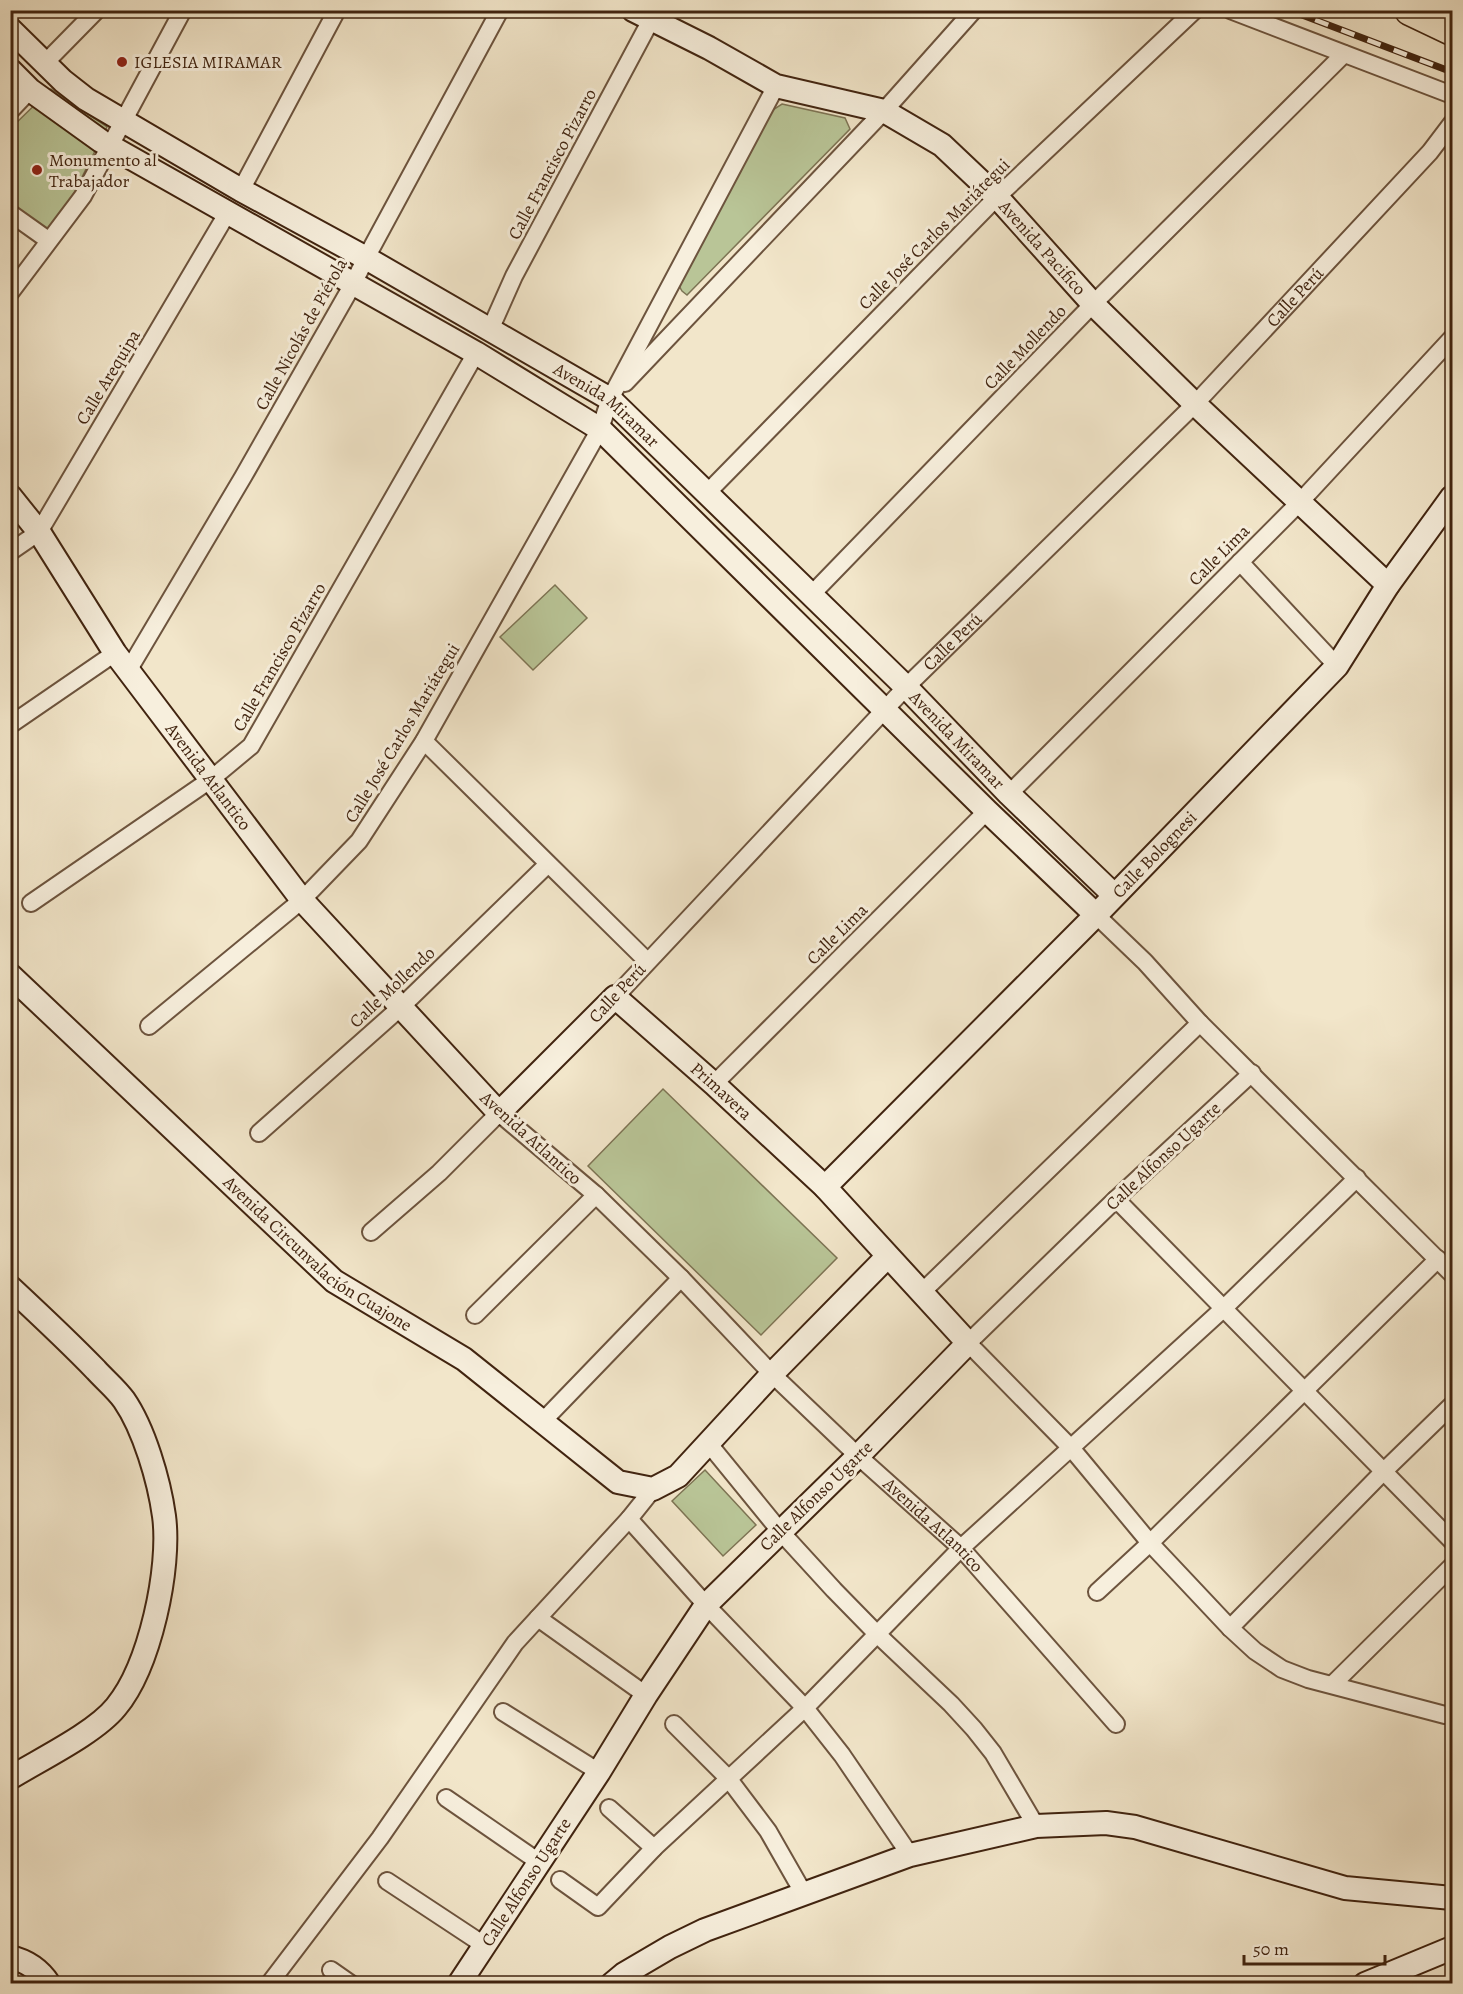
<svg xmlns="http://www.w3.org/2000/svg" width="1463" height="1994" font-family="Alegreya,serif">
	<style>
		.green { fill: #b9c597; stroke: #7d7454; stroke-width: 1.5 }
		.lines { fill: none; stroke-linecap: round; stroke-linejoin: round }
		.street-casing { stroke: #6d543e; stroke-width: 20 }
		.secondary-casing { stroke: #412410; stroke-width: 26 }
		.highway-casing { stroke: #412410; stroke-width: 33 }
		.street { stroke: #f7efdd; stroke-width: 16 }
		.secondary { stroke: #f7efdd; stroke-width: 22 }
		.highway { stroke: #f2e6ca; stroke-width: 30 }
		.rail-casing { stroke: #412410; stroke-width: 7 }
		.rail { stroke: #f7efdd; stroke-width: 4.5; stroke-dasharray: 14; stroke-linecap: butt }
		.poi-dot { fill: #8f2418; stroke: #f7efdd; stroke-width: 2 }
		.labels { text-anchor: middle; stroke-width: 6; stroke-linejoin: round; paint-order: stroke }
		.poi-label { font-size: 18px; fill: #412410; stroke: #f7efdd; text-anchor: start }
		.street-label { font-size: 18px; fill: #412410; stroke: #f7efdd }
	</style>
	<rect width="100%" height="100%" fill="#f2e6ca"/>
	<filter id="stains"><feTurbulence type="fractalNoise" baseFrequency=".00333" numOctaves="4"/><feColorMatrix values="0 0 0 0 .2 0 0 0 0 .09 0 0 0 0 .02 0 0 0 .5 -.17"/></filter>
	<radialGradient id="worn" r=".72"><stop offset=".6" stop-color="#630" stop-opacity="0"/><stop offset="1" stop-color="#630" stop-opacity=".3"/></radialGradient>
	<path class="green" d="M51,89L107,127L56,229L47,232L11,204V128Z
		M782,104L845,118L850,129L687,295L682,291L678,284L768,113Z
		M555,585L587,618L533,670L500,637Z
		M663,1089L837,1258L761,1335L588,1166Z
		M705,1470L756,1525L723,1556L672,1501Z"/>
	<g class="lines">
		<g class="street-casing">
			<g id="street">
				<path d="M1230,10L1452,95"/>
				<path d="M45,63L97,10"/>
				<path d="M10,111L30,90"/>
				<path d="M241,190L337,10"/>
				<path d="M10,213L48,240"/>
				<path d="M10,293L83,196L183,10"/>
				<path d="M490,330L514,276L652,18"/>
				<path d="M625,383L884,111L974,10"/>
				<path d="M708,492L997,197L1195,10"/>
				<path d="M10,552L39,532L228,212"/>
				<path d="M1240,562L1337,666"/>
				<path d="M812,594L1093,304L1344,54"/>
				<path d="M128,671L243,477L353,284L366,258L500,10"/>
				<path d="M10,725L115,653"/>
				<path d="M424,741L647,961"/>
				<path d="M1009,794L1300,502L1452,338"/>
				<path d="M31,903L210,780L251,746L476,353"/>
				<path d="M1096,915L1145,962L1200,1023L1452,1274"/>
				<path id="s1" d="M615,997L906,687L1195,404L1430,152L1452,123"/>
				<path d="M149,1026L302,900L359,841L424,741L600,429L610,399L776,86"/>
				<path d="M1252,1073L1116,1199L968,1343L1072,1449L1150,1543L1230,1628L1255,1651L1282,1669L1308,1679L1445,1715H1452"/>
				<path d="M714,1084L987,811"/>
				<path d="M259,1133L401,1007L548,864"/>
				<path d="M1116,1199L1452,1541"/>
				<path id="s2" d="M371,1232L439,1173L499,1113L596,1195L681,1278L772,1374L858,1456L961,1548L1116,1724"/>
				<path d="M921,1293L1200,1023"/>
				<path d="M475,1315L596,1195"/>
				<path d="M543,1421L681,1278"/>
				<path d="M709,1444L780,1531L834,1590L878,1635L951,1704L974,1729L993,1753L1036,1826"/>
				<path d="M629,1519L706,1605L805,1708L842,1755L910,1855"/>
				<path d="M1097,1592L1150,1543L1438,1259"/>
				<path d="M538,1618L646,1695"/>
				<path d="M1230,1628L1383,1472L1452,1405"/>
				<path d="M1333,1684L1452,1566"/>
				<path d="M503,1712L599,1772"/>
				<path d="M674,1724L728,1778L768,1831L804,1894"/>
				<path d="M446,1798L539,1862"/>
				<path d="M609,1808L654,1848"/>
				<path d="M560,1880L598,1907L654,1848L805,1708L961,1548L1223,1309L1357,1178"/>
				<path d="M387,1881L484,1945"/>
				<path d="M331,1970L351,1984"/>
				<path d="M269,1984L380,1838L515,1643L629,1519L653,1489"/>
			</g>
		</g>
		<g class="secondary-casing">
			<g id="secondary">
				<path id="s3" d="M633,10L709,48L776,86L884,111L942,145L997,197L1093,304L1195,404L1388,585"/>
				<path id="s4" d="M10,29L63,81L86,99L241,190L366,258L610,399L906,687L1009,794L1114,895"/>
				<path d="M10,70L30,90L101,141L476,353L600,429L987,811L1096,915"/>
				<path id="s5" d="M10,496L39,532L115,653L302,900L499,1113L615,997L714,1084L825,1187L968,1343L858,1456L706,1605L646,1695L599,1772L459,1984"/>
				<path id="s6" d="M10,975L334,1281L464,1359L618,1482L653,1489L678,1476L772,1374L887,1257"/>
				<path id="s7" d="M825,1187L1096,915L1337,666L1388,585L1452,497"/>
				<path d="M10,1287C39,1314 68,1341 96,1370C105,1380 116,1389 124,1400C144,1429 159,1480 164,1516C171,1568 150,1666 116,1707C95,1733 41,1759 10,1778"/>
				<path d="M10,1957C27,1961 40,1970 49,1984"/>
				<path d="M612,1984L624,1974L670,1947L705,1930L910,1855L1036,1826L1106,1823L1135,1827L1345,1888L1452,1898"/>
				<path d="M1365,1984L1452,1948"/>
			</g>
		</g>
		<g class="highway-casing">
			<path id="highway" d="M1410,10L1452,30"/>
		</g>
		<use href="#street" class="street"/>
		<use href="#secondary" class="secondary"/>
		<use href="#highway" class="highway"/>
		<g class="rail-casing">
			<path id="rail" d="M1289,10L1452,72"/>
		</g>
		<use href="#rail" class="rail"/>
	</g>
	<g class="poi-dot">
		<circle cx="122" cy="62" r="6"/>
		<circle cx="37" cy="170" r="6"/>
	</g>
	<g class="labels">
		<g class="poi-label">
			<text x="134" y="68">IGLESIA MIRAMAR</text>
			<text x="49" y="166">Monumento al<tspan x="49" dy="21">Trabajador</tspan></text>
		</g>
		<g class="street-label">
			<text transform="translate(552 164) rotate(-62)" y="6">Calle Francisco Pizarro</text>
			<text transform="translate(934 234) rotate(-45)" y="6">Calle José Carlos Mariátegui</text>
			<text dy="6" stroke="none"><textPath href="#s3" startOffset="484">Avenida Pacifico</textPath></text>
			<text dy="6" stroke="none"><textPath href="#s1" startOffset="976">Calle Perú</textPath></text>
			<text transform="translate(301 334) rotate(-61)" y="6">Calle Nicolás de Piérola</text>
			<text transform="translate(1025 347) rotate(-46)" y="6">Calle Mollendo</text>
			<text transform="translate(108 377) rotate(-59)" y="6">Calle Arequipa</text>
			<text dy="6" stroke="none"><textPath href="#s4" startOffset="708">Avenida Miramar</textPath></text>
			<text transform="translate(1219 555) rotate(-45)" y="6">Calle Lima</text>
			<text dy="6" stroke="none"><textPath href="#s1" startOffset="490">Calle Perú</textPath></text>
			<text transform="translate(279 657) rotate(-60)" y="6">Calle Francisco Pizarro</text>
			<text transform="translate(402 733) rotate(-59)" y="6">Calle José Carlos Mariátegui</text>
			<text dy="6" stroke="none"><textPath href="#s4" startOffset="1194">Avenida Miramar</textPath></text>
			<text dy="6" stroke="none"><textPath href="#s5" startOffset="344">Avenida Atlantico</textPath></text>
			<text dy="6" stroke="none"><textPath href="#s7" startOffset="468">Calle Bolognesi</textPath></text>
			<text transform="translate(837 934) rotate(-45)" y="6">Calle Lima</text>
			<text transform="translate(392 987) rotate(-43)" y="6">Calle Mollendo</text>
			<text transform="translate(617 993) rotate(-47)" y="6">Calle Perú</text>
			<text dy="6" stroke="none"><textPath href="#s5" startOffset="1095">Primavera</textPath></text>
			<text transform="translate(531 1138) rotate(42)" y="6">Avenida Atlantico</text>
			<text transform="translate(1163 1156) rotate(-43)" y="6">Calle Alfonso Ugarte</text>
			<text dy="6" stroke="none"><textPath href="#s6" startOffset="416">Avenida Circunvalación Cuajone</textPath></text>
			<text transform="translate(816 1496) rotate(-44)" y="6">Calle Alfonso Ugarte</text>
			<text dy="6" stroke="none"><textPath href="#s2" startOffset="774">Avenida Atlantico</textPath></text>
			<text transform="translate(526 1882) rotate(-57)" y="6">Calle Alfonso Ugarte</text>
		</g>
	</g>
	<rect width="1463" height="1994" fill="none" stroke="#f2e6ca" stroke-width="36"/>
	<rect x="12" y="12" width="1439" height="1970" fill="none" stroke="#412410" stroke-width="3"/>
	<rect x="18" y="18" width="1427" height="1958" fill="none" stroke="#412410" stroke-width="1.5"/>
	<path d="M1244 1955v9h141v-9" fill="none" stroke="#412410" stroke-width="3"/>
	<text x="1253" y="1955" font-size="18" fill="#412410" stroke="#f7efdd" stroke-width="4.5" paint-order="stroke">50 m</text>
	<rect width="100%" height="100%" filter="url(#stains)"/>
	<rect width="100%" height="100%" fill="url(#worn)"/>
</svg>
